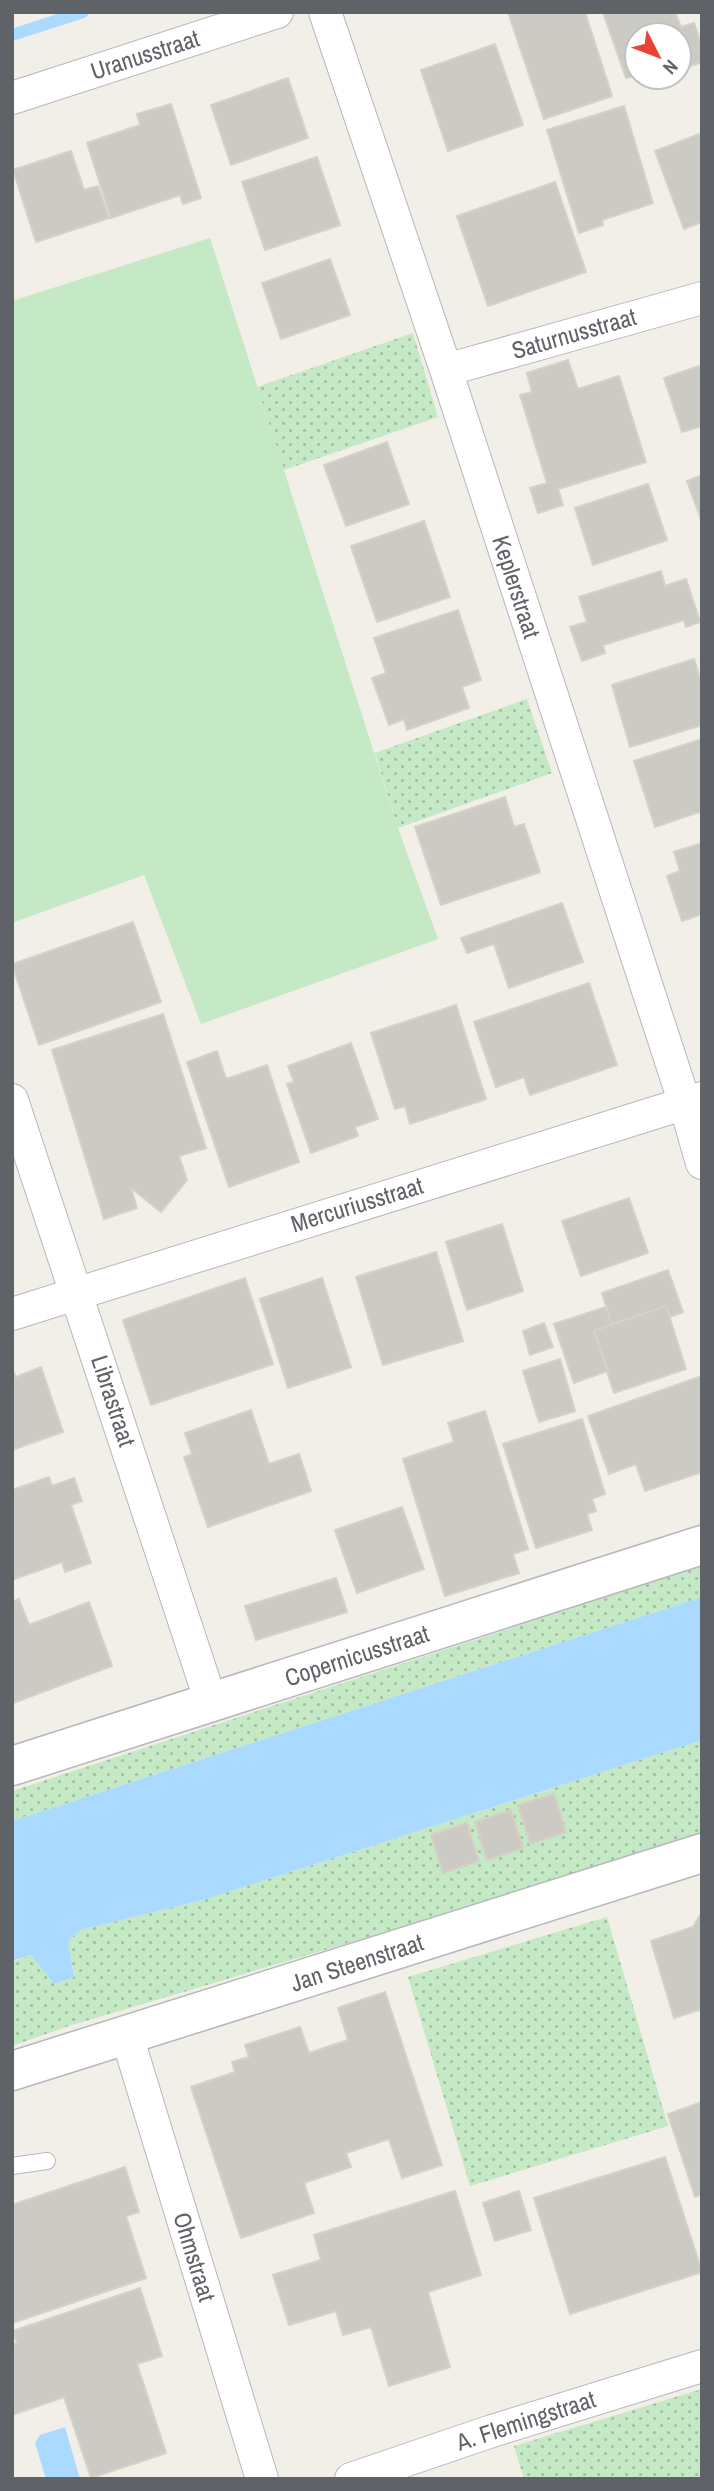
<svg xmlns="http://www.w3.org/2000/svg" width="714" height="2491" font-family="'Archivo Narrow',sans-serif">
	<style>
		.grass { fill: url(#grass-dots) }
		.pitch { fill: #c5e8c5 }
		.water { fill: #aadaff }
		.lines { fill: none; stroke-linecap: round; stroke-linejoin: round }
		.stream { stroke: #aadaff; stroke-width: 12 }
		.building { fill: #cccac5; stroke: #d6d1c6; stroke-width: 2 }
		.service-casing { stroke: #b5b8bc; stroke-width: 18 }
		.minor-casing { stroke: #b5b8bc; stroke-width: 34 }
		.tertiary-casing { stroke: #b5b8bc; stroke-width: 41 }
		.service { stroke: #fff; stroke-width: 16 }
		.minor { stroke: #fff; stroke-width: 32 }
		.tertiary { stroke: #fff; stroke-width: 38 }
		.labels { text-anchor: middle; stroke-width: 5; stroke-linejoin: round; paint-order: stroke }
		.street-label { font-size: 24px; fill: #5f6368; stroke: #fff }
	</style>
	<defs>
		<pattern id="grass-dots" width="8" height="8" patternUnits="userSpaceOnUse" patternTransform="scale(1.75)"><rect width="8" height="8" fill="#c5e8c5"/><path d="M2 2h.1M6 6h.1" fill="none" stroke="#a3c0a4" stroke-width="1.8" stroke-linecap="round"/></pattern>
	</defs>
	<rect width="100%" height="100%" fill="#f1efe8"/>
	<path class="grass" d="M413,333L438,417L284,470L257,387Z
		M527,699L552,773L398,828L375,753Z
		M702,1566V1597L12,1821V1791Z
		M702,1740V1833L409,1925L69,2026L12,2046V1962L31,1955L54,1984L74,1977L68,1941L80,1930L203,1900Z
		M607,1917L668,2126L470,2186L408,1977Z
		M702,2389V2479H524L514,2446Z"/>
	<path class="pitch" d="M210,238L398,828L438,939L201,1024L144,875L12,923V301Z"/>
	<path class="water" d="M702,1597V1740L203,1900L80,1930L68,1941L74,1977L54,1984L31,1955L12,1961V1821Z
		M65,2427L80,2479H46L35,2443L40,2435Z"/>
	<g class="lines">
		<path class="stream" d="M12,35L83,12"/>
	</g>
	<path class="building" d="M508,12H585L612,96L544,119Z
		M603,12H675L681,27L694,23L702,46V62L679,70V35H637V75L626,78Z
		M495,44L523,125L448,151L421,70Z
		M288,78L308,138L231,165L211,105Z
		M171,104L201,198L183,204L180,195L111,218L87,143L140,125L137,114Z
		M624,106L653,203L602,220L603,225L579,233L547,130Z
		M702,133V222L684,229L655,151Z
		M71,151L84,190L98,186L109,218L36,242L13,170Z
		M317,157L340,225L265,250L242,182Z
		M555,182L586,272L488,306L457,216Z
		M330,259L350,315L281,339L262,283Z
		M568,360L578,389L619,376L646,462L558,489L563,505L538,513L530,488L547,483L520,395L532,392L527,373Z
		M702,365V426L682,432L664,378Z
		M387,442L409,504L346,526L324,465Z
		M702,475V522L687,481Z
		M648,484L667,540L593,565L575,508Z
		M424,521L450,597L377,622L351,546Z
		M661,571L665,586L686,579L700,622L686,627L684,620L603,645L605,653L582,661L570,627L587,622L579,597Z
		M458,610L481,680L462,687L469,708L407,730L404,719L389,725L372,678L386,673L374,638Z
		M694,659L702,685V725L630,747L612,685Z
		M702,739V811L655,827L634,761Z
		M505,797L514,827L524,824L540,872L441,905L415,827Z
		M702,843V914L682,921L667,876L680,871L674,852Z
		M562,903L583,962L509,988L494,944L467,953L461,938Z
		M133,922L161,1002L39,1045L12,964Z
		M589,983L617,1065L530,1095L524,1077L496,1087L474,1022Z
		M456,1005L486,1099L410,1124L405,1106L395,1109L371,1033Z
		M163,1014L206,1148L179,1156L187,1180L161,1212L131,1188L137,1208L104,1219L52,1050Z
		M351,1043L378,1119L355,1127L358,1136L311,1153L287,1084L294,1082L288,1066Z
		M217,1051L226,1079L267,1065L299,1162L229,1187L187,1062Z
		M629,1198L648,1253L581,1276L562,1221Z
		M502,1224L523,1291L467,1310L446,1242Z
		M436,1252L463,1341L383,1365L356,1277Z
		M668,1270L683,1312L670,1317L666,1306L612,1324L602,1293Z
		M245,1278L273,1364L151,1405L123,1320Z
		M322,1278L351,1367L288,1388L260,1299Z
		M666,1306L686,1369L614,1393L594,1331Z
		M606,1307L612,1324L594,1331L608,1371L574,1383L554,1324Z
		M544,1323L553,1347L530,1355L523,1331Z
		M560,1359L575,1411L539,1422L523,1371Z
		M41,1367L63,1432L12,1450V1369L16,1377Z
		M702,1376V1472L645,1491L636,1464L609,1474L588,1416Z
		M251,1410L269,1464L299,1454L311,1491L208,1527L184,1457L192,1454L185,1433Z
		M485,1411L528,1549L513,1554L519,1573L445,1596L403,1459L454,1442L448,1423Z
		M582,1419L605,1494L592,1499L596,1511L587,1514L592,1530L536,1548L503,1444Z
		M49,1477L52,1486L74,1478L82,1501L71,1505L91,1563L65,1572L62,1562L12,1580V1490Z
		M402,1507L424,1569L357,1593L335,1530Z
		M336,1578L347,1612L256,1640L245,1606Z
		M19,1599L29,1625L89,1602L112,1666L13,1703L12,1602Z
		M554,1794L566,1832L530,1844L518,1805Z
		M511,1810L523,1848L487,1860L475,1822Z
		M467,1823L479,1861L443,1873L431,1835Z
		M702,1912V2009L674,2018L651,1941L693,1927Z
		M385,1992L442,2165L402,2178L389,2139L346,2153L351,2167L304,2183L314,2213L241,2238L191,2087L235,2072L232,2062L249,2057L245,2045L300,2027L309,2053L348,2040L338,2008Z
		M702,2102V2194L695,2197L668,2114Z
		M665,2157L702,2272L570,2314L534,2198Z
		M125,2167L139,2212L126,2216L146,2278L12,2323V2205Z
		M455,2191L481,2275L428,2292L450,2367L389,2386L371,2327L343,2335L336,2311L289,2325L273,2275L321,2260L314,2235Z
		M519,2191L531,2230L495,2241L483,2203Z
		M140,2288L162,2356L137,2364L166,2453L91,2478L64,2397L12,2415V2345L17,2343L13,2331Z"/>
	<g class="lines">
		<g class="service-casing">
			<path id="service" d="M12,2166L47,2161"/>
		</g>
		<g class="minor-casing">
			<path id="minor" d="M325,12L446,370L685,1104L702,1163
				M12,98L277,12
				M446,370L702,298
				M12,1100L211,1702
				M12,1314L702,1098
				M127,2036L262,2479
				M351,2479L492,2431L702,2366"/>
		</g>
		<g class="tertiary-casing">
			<path id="tertiary" d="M12,1766L702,1545
				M12,2071L702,1853"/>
		</g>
		<use href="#service" class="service"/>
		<use href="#minor" class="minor"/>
		<use href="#tertiary" class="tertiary"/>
	</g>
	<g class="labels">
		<g class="street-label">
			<text transform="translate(145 55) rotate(-18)" y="8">Uranusstraat</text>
			<text transform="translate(574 334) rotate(-16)" y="8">Saturnusstraat</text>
			<text transform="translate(516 587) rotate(72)" y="8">Keplerstraat</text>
			<text transform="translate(357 1205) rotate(-17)" y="8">Mercuriusstraat</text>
			<text transform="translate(113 1401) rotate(72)" y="8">Librastraat</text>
			<text transform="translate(357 1656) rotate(-18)" y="8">Copernicusstraat</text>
			<text transform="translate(357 1963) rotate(-18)" y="8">Jan Steenstraat</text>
			<text transform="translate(194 2257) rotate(73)" y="8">Ohmstraat</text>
			<text transform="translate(526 2421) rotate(-18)" y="8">A. Flemingstraat</text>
		</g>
	</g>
	<rect width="714" height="2491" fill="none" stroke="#5f6368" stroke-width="28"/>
	<g transform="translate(658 56) rotate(132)"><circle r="33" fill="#ffffff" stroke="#bfc1c3" stroke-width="2"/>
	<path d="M0-5L12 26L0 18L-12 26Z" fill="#ea4335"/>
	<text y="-10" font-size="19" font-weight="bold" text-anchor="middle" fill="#5f6368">N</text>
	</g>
</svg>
